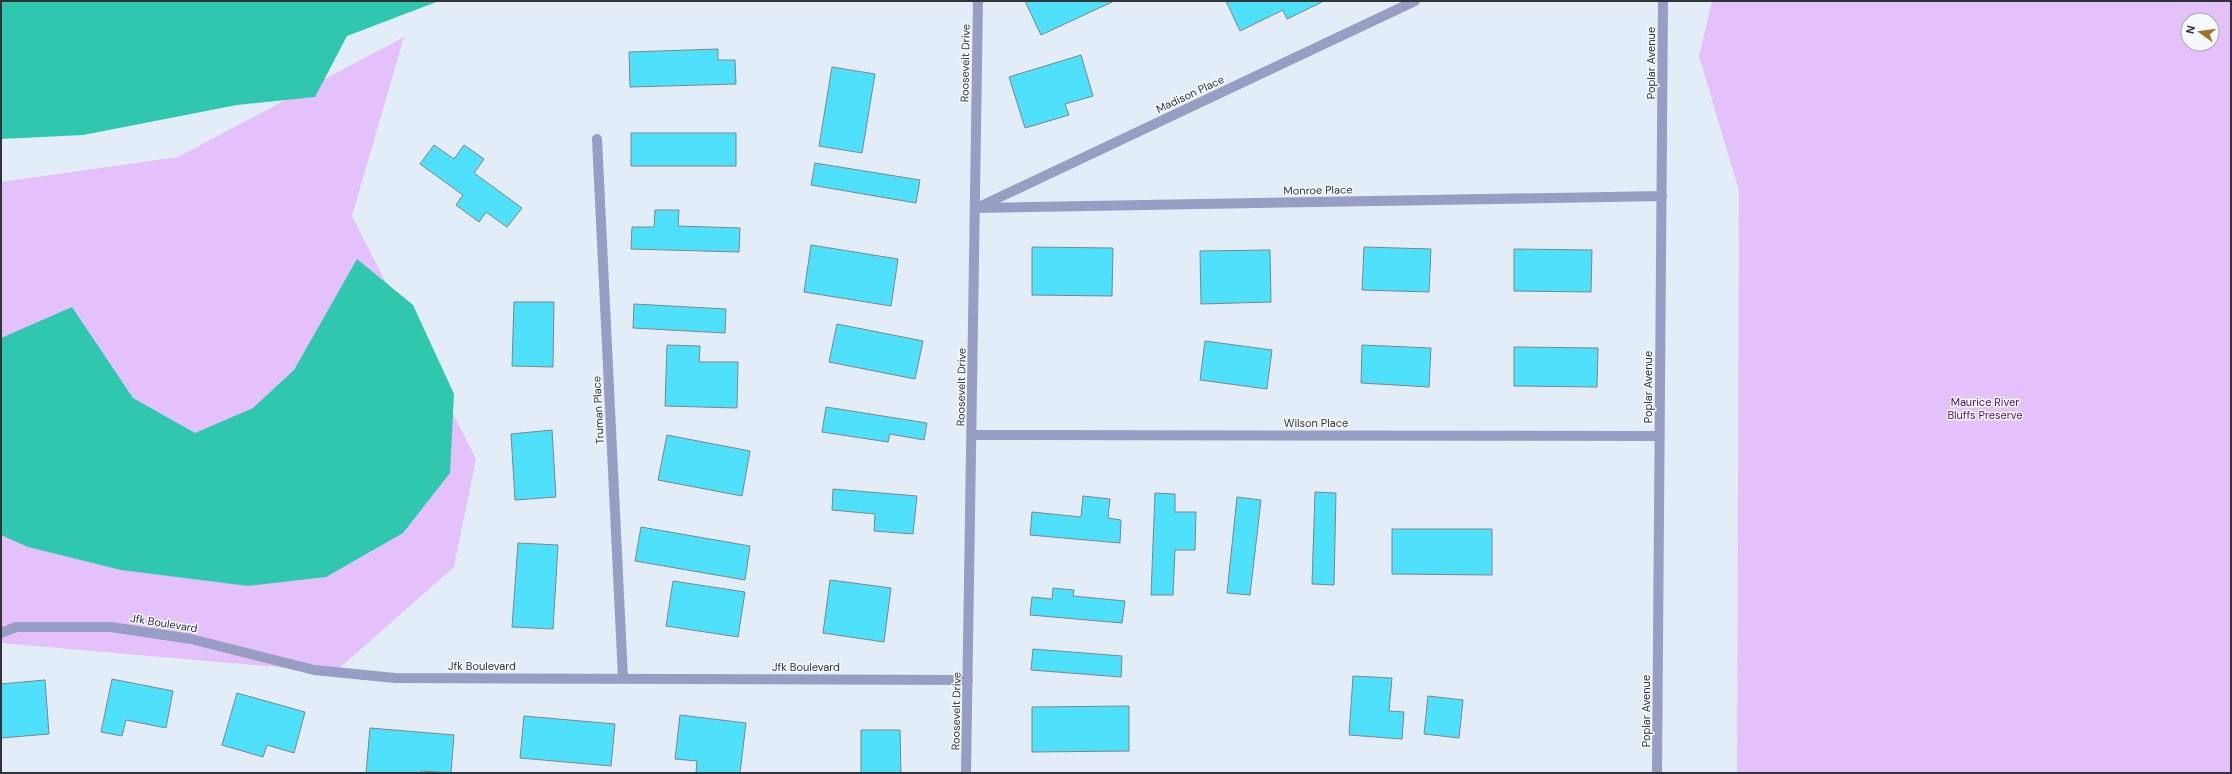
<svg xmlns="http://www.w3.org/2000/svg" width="2232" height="774" font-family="'DM Sans',sans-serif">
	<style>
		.green { fill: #e5c1fc; fill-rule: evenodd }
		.water { fill: #30c7af }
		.building { fill: #4fe0fb; stroke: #7a878a }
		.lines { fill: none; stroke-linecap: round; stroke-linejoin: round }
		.minor { stroke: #989dc4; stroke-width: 10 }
		.labels { text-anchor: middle; stroke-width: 3; stroke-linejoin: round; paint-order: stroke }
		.street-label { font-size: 11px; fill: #303437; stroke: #f6fafe }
		.park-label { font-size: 11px; fill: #520d70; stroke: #f6fafe }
	</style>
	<rect width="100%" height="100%" fill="#e3edf7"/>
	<path class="green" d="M1712,1H2231V773H1737L1739,191L1699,56ZM2188,20H2212V44H2188Z
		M404,37L352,216L476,459L454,567L335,672L1,643V182L178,157Z"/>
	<path class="water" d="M1,1H439L347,36L315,97L237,105L83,135L1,139Z
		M357,259L413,305L454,394L450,473L403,533L326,577L248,586L121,570L28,547L1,535V338L72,307L133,398L195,433L253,408L294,370Z"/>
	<path class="building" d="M1025,1H1112V2L1041,35Z
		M1226,1H1324L1287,19L1283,10L1240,31Z
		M718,49V60H735L736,84L630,87L629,52Z
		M1081,55L1093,96L1065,104L1069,115L1025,128L1009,77Z
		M832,67L875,74L862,153L819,146Z
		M631,133H736V166H631Z
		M434,145L454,159L464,145L484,159L474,173L522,208L507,227L486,212L479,222L456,205L463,195L420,164Z
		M815,163L920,180L916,203L811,185Z
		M655,210H679L678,226L740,228L739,252L631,249L632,227H654Z
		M811,245L898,259L891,306L804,292Z
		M1032,247L1113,248L1112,296L1032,295Z
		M1364,247L1431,249L1429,292L1362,290Z
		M1514,249L1592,250L1591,292L1514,291Z
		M1270,250L1271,302L1201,304L1200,251Z
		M514,302H554L553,367L512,366Z
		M634,304L726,309L725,333L633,328Z
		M837,324L923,341L915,379L829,362Z
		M1205,341L1272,350L1267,389L1200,380Z
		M667,345L700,346L699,362H738L737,408L665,406Z
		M1362,345L1431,348L1429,387L1361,383Z
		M1514,347L1598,348L1597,387L1514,386Z
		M826,407L927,423L924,440L890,434L888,442L822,432Z
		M552,430L556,497L515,500L511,434Z
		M667,435L750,451L742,496L658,480Z
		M833,489L917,496L913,534L874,531L875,514L832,510Z
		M1315,492L1336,493L1334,585L1312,584Z
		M1155,493L1175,494V512H1196L1195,550H1175L1173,595H1151Z
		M1083,496L1110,499L1108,518L1121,520L1120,543L1030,535L1032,512L1081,517Z
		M1237,497L1261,500L1250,595L1227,593Z
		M641,527L750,546L745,580L635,561Z
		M1392,529H1492V575L1392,574Z
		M518,543L558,545L553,629L512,627Z
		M830,580L891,588L884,642L823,633Z
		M673,581L745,592L738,637L666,626Z
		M1053,588L1074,590L1073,596L1125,601L1122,623L1030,615L1032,597L1052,599Z
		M1033,649L1122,656L1121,677L1031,670Z
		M1353,676L1392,678L1389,711L1404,712L1402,739L1349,735Z
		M112,679L173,691L166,728L126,720L122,736L101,732Z
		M45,680L49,734L1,738V684Z
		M237,693L305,712L294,753L267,745L263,757L222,745Z
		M1428,696L1463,700L1459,738L1424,734Z
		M1129,706V751L1032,752V707Z
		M680,715L746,723L740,773H696L697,761L675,759Z
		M524,716L615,724L611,766L520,758Z
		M370,728L454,735L451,773L421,771V773H366Z
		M861,730H900L901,773H861Z"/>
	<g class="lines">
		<path class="minor" d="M597,139L623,678
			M979,207L1415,1
			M975,208L1662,196
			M972,435L1660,436
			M1,633L16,627H111L191,639L314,670L395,678L968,680
			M966,773L978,1
			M1657,773L1663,1"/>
	</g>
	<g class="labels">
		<g class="street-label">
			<text transform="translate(965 63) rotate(-89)" y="4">Roosevelt Drive</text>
			<text transform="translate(1651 63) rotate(-90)" y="4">Poplar Avenue</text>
			<text transform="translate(1190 94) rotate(-25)" y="4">Madison Place</text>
			<text transform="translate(1318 190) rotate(-1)" y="4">Monroe Place</text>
			<text transform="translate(961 387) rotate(-89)" y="4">Roosevelt Drive</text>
			<text transform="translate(1648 387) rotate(-90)" y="4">Poplar Avenue</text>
			<text transform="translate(598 410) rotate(-93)" y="4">Truman Place</text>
			<text x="1316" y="427">Wilson Place</text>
			<text transform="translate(164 623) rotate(9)" y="4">Jfk Boulevard</text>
			<text x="482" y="670">Jfk Boulevard</text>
			<text x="806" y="671">Jfk Boulevard</text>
			<text transform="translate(956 711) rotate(-89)" y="4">Roosevelt Drive</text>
			<text transform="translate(1646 711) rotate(-90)" y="4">Poplar Avenue</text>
		</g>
		<g class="park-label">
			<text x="1985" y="406">Maurice River<tspan x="1985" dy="13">Bluffs Preserve</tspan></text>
		</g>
	</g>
	<rect width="2232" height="774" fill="none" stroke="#303437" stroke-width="4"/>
	<g transform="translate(2200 32) rotate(284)"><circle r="19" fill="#f6fafe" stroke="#a7abae"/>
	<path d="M0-3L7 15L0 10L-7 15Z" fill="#9f7524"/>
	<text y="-6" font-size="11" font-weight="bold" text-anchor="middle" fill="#303437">N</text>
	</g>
</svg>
